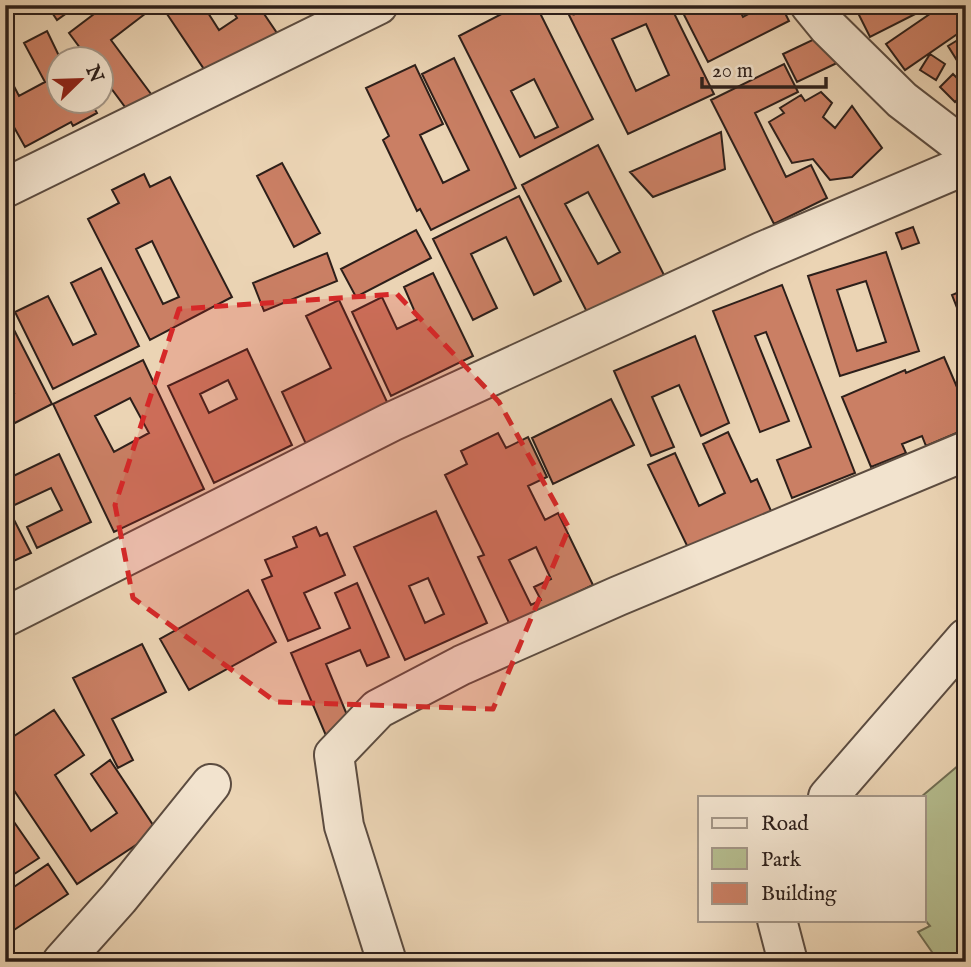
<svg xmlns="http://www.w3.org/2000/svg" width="971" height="967" font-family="'IM FELL English',serif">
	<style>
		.green { fill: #b5bd8f; stroke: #716e54; stroke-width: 2 }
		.building { fill: #ca7f64; stroke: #2d1f1a; stroke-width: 2; fill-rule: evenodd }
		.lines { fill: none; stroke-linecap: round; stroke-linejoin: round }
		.minor-casing { stroke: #5c4c40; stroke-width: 42 }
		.minor { stroke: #f2e3ce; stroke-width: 38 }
		.marked { fill: #d62828; fill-opacity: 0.2; stroke: #d62828; stroke-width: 5; stroke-dasharray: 14 9; stroke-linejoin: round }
	</style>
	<rect width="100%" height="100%" fill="#ebd4b4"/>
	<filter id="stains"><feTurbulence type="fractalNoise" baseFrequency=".00286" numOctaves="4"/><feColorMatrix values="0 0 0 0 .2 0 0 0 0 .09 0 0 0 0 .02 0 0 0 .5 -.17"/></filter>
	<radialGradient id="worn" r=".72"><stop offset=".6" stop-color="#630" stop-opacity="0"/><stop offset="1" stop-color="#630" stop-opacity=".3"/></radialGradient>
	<path class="green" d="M966,759V962H939L918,932L930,926L924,919V797H921Z"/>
	<path class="building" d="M47,5H78L57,20Z
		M106,5H153L154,7L111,40L154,98L131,115L102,76V60H89L69,33Z
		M161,5H203L219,30L237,18L229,5H258L279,36L212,81Z
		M519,5H536L593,119L520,157L459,36ZM534,79L558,127L535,138L511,91Z
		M564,5H670L714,94L628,134L568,13L572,14ZM646,24L669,75L636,91L612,39Z
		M679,5H737L743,17L765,5H781L789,21L708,62Z
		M854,5H933L870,37Z
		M943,5H966V28L905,70L886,44Z
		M47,31L61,60H60V102H91L97,113L73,126L71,122L25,147L5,111V69L19,96L45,82L24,43Z
		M823,35L837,63L797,82L783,54Z
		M961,38L966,45V57L958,62L948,46Z
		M930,54L945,64L936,80L920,70Z
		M454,58L516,188L431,230L420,209L417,211L383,140L389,136L366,88L415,65L443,124L420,135L443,183L469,170L422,74Z
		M784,64L798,92L755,113L786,177L811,165L827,198L774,224L711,100Z
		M953,74L966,87V91L955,102L940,87Z
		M821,92L832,103L823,117L835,128L852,106L882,148L852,177L830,180L813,159L792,163L769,122L784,113L780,108L801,95L805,101Z
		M721,132L725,169L653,197L630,172Z
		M598,145L664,275L588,314L522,185ZM588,192L620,252L598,264L565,204Z
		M282,163L320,233L294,247L257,176Z
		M144,174L150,187L170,177L232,297L150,340L88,219L119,203L112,190ZM152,241L179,297L163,304L136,249Z
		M519,196L561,281L534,295L506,237L471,254L497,308L473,320L433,239Z
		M913,227L919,243L902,249L896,233Z
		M416,230L431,258L356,297L341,269Z
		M886,252L919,351L840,376L808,276ZM866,281L886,342L857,351L837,290Z
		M327,253L337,281L264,311L253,283Z
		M101,268L139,346L53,389L15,312L48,296L73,345L96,334L71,283Z
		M433,273L473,356L391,396L352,312L382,297L397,329L418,319L404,287Z
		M782,285L855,473L792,498L777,460L811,447L766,332L755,336L789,421L760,432L713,311Z
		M966,289V327L965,328L952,295Z
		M339,300L388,404L306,444L282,392L331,368L306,316Z
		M11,324L52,404L5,428V397L14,393L5,376V327Z
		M695,336L729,423L701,436L679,385L652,397L674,447L651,456L614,371Z
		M247,349L292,445L214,483L168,386ZM228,380L237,399L209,413L200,394Z
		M944,357L966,408V429L926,446L922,436L902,444L906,453L871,467L842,397L905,370L906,373Z
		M143,360L204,489L114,532L53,404ZM130,398L149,433L114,452L95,416Z
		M611,399L634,445L553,484L532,438Z
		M728,432L751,482L757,479L775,520L693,558L648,465L675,453L699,506L725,493L703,444Z
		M498,433L506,448L528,437L547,477L528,486L545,520L558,513L593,585L510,625L478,557L484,555L445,475L467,464L461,451ZM536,547L551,579L534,587L541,600L531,605L509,560Z
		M59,454L91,522L37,548L27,527L62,510L51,488L8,508L31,553L5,565V480Z
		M436,511L487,623L405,660L354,547ZM428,578L444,614L425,623L409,586Z
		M316,527L320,536L327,533L345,575L304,593L320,628L288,641L262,580L272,576L265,560L297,547L293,537Z
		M357,583L389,657L367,666L360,650L326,664L352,727L327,738L291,653L350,628L335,593Z
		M248,590L276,642L189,690L160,639Z
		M142,644L166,692L112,719L133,760L118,768L73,678Z
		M54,710L84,755L55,775L91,831L117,813L91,774L110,760L157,831L77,884L5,777V742Z
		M5,809L39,858L5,880Z
		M48,864L68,894L5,936V893Z"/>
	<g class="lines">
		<g class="minor-casing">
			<path id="minor" d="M810,5L828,27L902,100L966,149
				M5,188L378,5
				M5,617L391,422L761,252L966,165
				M828,797L966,638
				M777,920L788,962
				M62,962L119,898L211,784
				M387,962L344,826L334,755L378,709L462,665L618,596L966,451"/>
		</g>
		<use href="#minor" class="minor"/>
	</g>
	<path class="marked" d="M397,294L499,402L569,528L493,709L276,702L133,598L115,505L179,309Z"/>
	<rect width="971" height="967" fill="none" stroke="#ebd4b4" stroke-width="28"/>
	<rect x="7" y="7" width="957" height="953" fill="none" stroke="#2d1f1a" stroke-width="3.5"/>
	<rect x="14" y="14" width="943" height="939" fill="none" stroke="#2d1f1a" stroke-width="2"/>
	<rect x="698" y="796" width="228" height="126" fill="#f2e3ce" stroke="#a39586" stroke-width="2"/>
	<rect x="712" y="818" width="35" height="10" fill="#f2e3ce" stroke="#a39586" stroke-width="2"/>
	<text x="761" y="830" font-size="21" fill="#2d1f1a">Road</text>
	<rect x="712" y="848" width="35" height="21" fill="#b5bd8f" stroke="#a39586" stroke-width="2"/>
	<text x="761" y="866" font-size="21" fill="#2d1f1a">Park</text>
	<rect x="712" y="883" width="35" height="21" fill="#ca7f64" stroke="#a39586" stroke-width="2"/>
	<text x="761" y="900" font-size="21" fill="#2d1f1a">Building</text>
	<g transform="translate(80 80) rotate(67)"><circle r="33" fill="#f2e3ce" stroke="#a39586" stroke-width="2"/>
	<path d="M0-5L12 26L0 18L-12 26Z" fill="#8f2418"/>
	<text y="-10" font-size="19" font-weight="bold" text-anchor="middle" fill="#2d1f1a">N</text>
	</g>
	<path d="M702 77v10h124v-10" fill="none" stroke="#2d1f1a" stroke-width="3.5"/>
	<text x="712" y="77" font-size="21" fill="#2d1f1a" stroke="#f2e3ce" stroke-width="5" paint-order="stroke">20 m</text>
	<rect width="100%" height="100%" filter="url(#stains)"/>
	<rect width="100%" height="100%" fill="url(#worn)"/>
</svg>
